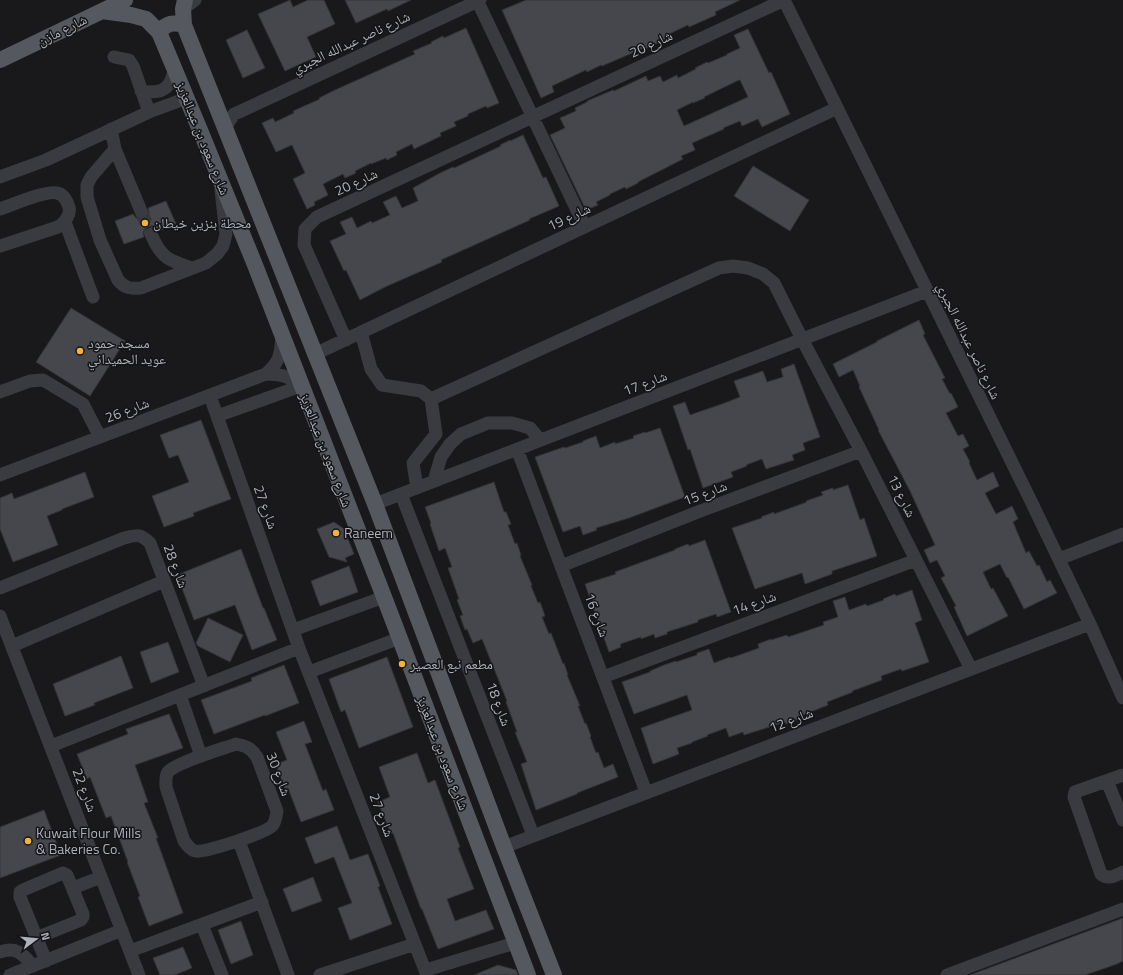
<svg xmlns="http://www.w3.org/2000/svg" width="1123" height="975" font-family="'Titillium Web','Noto Naskh Arabic',sans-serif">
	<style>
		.building { fill: #46474c; stroke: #333338; fill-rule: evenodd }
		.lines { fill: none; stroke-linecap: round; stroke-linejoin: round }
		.minor-tunnel { stroke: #36373c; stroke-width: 13; stroke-dasharray: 13 6; stroke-linecap: butt }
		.minor { stroke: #3a3b41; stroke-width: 13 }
		.major { stroke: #565860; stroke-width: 16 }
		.poi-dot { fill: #f5b338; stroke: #141417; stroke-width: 1.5 }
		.labels { text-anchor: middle; stroke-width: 3; stroke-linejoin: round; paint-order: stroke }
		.street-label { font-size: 14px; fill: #acb1bb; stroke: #141417 }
		.poi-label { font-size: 14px; fill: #acb1bb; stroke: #141417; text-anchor: start }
	</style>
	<rect width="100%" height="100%" fill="#19191c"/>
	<path class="building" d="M290,0L293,7L308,0H324L335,24L307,37L316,57L285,71L258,14Z
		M345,0H411L388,11L387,9L356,23Z
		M526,0H740L715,12L716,15L689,27L688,25L671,33L672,36L645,49L644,48L602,66L601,65L587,72L586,70L552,86L554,92L541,98L502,10Z
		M466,28L499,103L487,108L486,106L468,114V116L454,122L456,126L440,133L441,136L414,149L412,144L396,152L397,155L387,160L386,158L371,164V163L355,171L356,173L345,178L343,174L323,184L328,195L314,202L315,205L307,209L293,179L305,173L292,145L276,152L262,123L273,118L275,122L294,113L293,111L320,99L319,98L335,90L415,54L413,51L432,43L431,42L443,36L444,38Z
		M748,29L769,73L771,72L790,114L762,127L758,119L742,126L740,121L723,128L724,129L692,143L695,150L681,156L683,159L638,182V183L626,189L625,187L610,194V195L596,202L598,205L586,210L550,135L565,128L560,118L576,111L575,108L587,102V101L613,90L614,91L646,76L648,81L660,76L663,82L677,75L678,78L696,69L695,68L707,62L708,63L727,55V54L740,48L734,35ZM739,80H740L748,97L684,126L677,110L693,102V103L705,98L704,97Z
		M247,30L265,68L243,78L226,40Z
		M523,135L543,178L546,177L559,206L529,219L530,220L441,260L442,262L385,287L360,300L346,270L344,271L330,241L346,234L340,222L352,217L357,228L371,221L372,223L390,215L383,202L396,196L402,208L418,201L413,188L440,173L453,167L454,168L501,146L500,145L510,140V141Z
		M753,166L809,200L790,231L734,196Z
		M166,201L176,224L158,231L155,227L151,226L148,227L144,230L143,233L144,237L124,244L115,221L133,214L136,218L140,219L144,218L148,216L149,212L148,208Z
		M71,308L125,341L90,396L36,362Z
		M919,320L925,334L923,335L945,378L942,379L950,394L951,393L958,407L946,413L958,436L963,434L969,446L963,449L970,462L969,463L977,480L993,472L999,486L985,493L996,514L1012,506L1018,519L1013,522L1026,553L1029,551L1037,566L1039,565L1047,582L1050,580L1057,593L1024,609L1008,577L1007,578L1000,564L983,572L991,589L993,588L1008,616L967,636L954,607L956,606L941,578L945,576L937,560L930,563L924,550L935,545L910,491L878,430H879L859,387L860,386L853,370L839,377L833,364L877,342V341Z
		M794,364L820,437L803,443L805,450L792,455L794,460L766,469L762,459L746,465L747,466L731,472L733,477L703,488L690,449L688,450L673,406L685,402L690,415L722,404L740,397L734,381L763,371L767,382L783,377L781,369Z
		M201,420L231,499L193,513L194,516L164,527L152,496L189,482L178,455L169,458L160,435Z
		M660,428L685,497L629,518L596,528L597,530L583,535L580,526L563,532L535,457L564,447L565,448L583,442V441L596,436L600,448L615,442V444L634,438L633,436L645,432V433Z
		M85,472L94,497L62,509V510L47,516L58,545L13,562L0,529V498L12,493L14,499Z
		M494,482L504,512H506L511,524L508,525L515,544L517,543L521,555L520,556L532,585L531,586L538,603L540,602L545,616L542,617L549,634L551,633L563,664L564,663L568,675H567L580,706H578L585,724L586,723L591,736L590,737L596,753L598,752L604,768L613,764L618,777L577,793V794L536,810L521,764L527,762L515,732H517L506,702L507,701L482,639L473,643L467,629L465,630L460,616L463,615L457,600L459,599L448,568L452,567L445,548L439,551L430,524L431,523L425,507Z
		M848,485L860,520L864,518L877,556L832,571V574L805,584L802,573L755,589L732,528L762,518L761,517L774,512V514L807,502L806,501L823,495L821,492L833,488V490Z
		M334,522L344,529L354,554L345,558L347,562L329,557L317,529Z
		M705,540L731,612L717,617L716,614L698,620V622L667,632V634L655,638L654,634L641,639V637L620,644L621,647L609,652L585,584L616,574L615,572L675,550V549L688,544L689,546Z
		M241,549L263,608H264L277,640L252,650L235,605L194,620L177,575Z
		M349,566L358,592L320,606L311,581Z
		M912,590L922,620L915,623L929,662L902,671L901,669L881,676L882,680L852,691L853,692L827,702L828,705L798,717L799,719L786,724L785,722L744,735L743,732L729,737L726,728L707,735L708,736L692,742V743L677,748L679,754L653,764L641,728L692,710L687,695L634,714L622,682L650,672V671L664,665L676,661V662L697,655V653L709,649L714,663L730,657L731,658L759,648L758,644L771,639V640L787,635L788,637L824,625L823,622L838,617L833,601L845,597L849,610L866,604L867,606L884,600L883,599L895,594L896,596Z
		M208,618L243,635L230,662L198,646L196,643Z
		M168,642L179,672L151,683L140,652Z
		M121,656L133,688L94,703L95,705L65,716L53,684Z
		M387,657L413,727L359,748L345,710L341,712L329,679Z
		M284,665L299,703L265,716V715L214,734L201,700L252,681L251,678Z
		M169,714L183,748L135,765L148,802L144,803L158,838H156L183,913L149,926L138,897L140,896L127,862H128L111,816L106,818L90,777L87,779L77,754L128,734L126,729Z
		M304,721L312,742L305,744L323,791L326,789L334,810L301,822L288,788L285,789L276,764L287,760L276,732Z
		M417,753L428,783L435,780L460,847L458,848L474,889L447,899L455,921L486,910L494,929L438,949L422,909H421L393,833L391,834L378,802L390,797L379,767Z
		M44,810L61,855L0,878V827Z
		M337,826L350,860L368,854L380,886L378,887L392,924L350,940L338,908L352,903L334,857L315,864L305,838Z
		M313,877L322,901L292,912L283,889Z
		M1123,918V961L1117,964L1085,975H970Z
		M241,921L253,955L231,964L218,930Z
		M183,947L192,968L175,975H160L153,958Z
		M498,965L516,970L518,975H474Z"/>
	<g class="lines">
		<path class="minor-tunnel" d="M141,211L151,234"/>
		<path class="minor" d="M477,0L585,227
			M183,9L195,0
			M114,57L129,60L133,66L149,112
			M141,91C151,92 162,94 169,84C172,80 173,73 175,69
			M225,128L234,114L239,112L480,0
			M111,129L115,149L141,211
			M115,149L91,177L87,185V197L100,240L118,280C124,288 131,289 141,288L206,263L217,254L223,246L226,234L221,190
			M0,177L46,160L149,112L187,98
			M0,209C12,205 46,190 57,193C63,194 67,201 69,207C71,216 65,222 58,227L0,246
			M65,222L93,297
			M151,234C161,258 168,260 192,268
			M361,332L371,369L382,385L421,391L431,399L436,434L413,463L417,488
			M346,340L304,245L305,229L317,217L784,0L1029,497L1090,624L1123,698
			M315,354L837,108
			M266,374C283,375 287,375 301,386
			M0,392L30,381L43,380L83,404L100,437
			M210,396L299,648L427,975
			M431,399L719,268L733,266L748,268L763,274L774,283L802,339L861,451L971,669
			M217,416L301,386
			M517,449L646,792
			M0,475L266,374C280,361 280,356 282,338
			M434,481L441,457L450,444L461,434L488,423H512L530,428L540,440
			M401,494L533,835
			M375,504L927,291
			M1059,559L1123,534
			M561,566L703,510L861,451
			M0,588L124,538C137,535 140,533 150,543L204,686
			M0,616L139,975
			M293,630L384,597
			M12,646L164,581
			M309,672L400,638
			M603,677L916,560
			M180,695L201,756
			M236,744C246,746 251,748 257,757L277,811C276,816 276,822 272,826C265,833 205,853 195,851C191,850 187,845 184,841L166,787C166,782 165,776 168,772C177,762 222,749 236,744Z
			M51,746L299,648
			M1123,775L1075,792L1074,797L1101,874C1108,880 1115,876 1123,872
			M1107,781L1123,820
			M239,841L288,975
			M504,847L1090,624
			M73,888L101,877
			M202,925L222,975
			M36,938L81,920L83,917V914L67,875L63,873L23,890L20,892V897L46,961
			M130,951L262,902
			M0,952C16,946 23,954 33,966
			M426,970L515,943
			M10,975L122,930
			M320,975L415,944
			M947,975L1123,909"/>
		<path class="major" d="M185,0L183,9L184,25L375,504L504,847L554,975
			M102,11L131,15L146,19L159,32L200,130L255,265L384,597L528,975
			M159,32C167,23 172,22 184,25
			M0,60L125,0"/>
	</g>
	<g class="poi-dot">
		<circle cx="145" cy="223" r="4"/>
		<circle cx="80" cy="351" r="4"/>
		<circle cx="336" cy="533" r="4"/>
		<circle cx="402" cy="664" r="4"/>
		<circle cx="28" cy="841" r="4"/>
	</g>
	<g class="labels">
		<g class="street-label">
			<text transform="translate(62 30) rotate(-26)" y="5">شارع مازن</text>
			<text transform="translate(351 42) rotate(-25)" y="5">شارع ناصر عبدالله الجبري</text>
			<text transform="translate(651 44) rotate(-25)" y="5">شارع 20</text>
			<text transform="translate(203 138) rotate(68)" y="5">شارع سعود بن عبدالعزيز</text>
			<text transform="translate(356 182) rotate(-25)" y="5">شارع 20</text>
			<text transform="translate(569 217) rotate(-25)" y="5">شارع 19</text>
			<text transform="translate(969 341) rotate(64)" y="5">شارع ناصر عبدالله الجبري</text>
			<text transform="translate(645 383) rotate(-21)" y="5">شارع 17</text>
			<text transform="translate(127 410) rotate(-21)" y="5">شارع 26</text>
			<text transform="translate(326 450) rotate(69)" y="5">شارع سعود بن عبدالعزيز</text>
			<text transform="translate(705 493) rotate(-21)" y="5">شارع 15</text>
			<text transform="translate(902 496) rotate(63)" y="5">شارع 13</text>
			<text transform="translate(266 507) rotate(70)" y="5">شارع 27</text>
			<text transform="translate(176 566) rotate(69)" y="5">شارع 28</text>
			<text transform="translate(754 603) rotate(-20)" y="5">شارع 14</text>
			<text transform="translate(597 615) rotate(69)" y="5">شارع 16</text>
			<text transform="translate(499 704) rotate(69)" y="5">شارع 18</text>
			<text transform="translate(791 720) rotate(-21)" y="5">شارع 12</text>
			<text transform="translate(443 753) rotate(69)" y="5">شارع سعود بن عبدالعزيز</text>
			<text transform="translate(279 774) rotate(69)" y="5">شارع 30</text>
			<text transform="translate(85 790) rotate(69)" y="5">شارع 22</text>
			<text transform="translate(382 815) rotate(69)" y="5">شارع 27</text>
		</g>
		<g class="poi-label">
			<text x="153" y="228">محطة بنزين خيطان</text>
			<text x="88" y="348">مسجد حمود<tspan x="88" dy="16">عويد الحميداني</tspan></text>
			<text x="344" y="538">Raneem</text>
			<text x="410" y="669">مطعم نبع العصير</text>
			<text x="36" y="838">Kuwait Flour Mills<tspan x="36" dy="16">&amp; Bakeries Co.</tspan></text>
		</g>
	</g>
	<g transform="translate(36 939) rotate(74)" stroke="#141417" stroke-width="3" paint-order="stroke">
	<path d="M0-3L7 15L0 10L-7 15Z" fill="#acb1bb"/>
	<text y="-6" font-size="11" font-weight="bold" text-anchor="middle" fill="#acb1bb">N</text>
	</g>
</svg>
